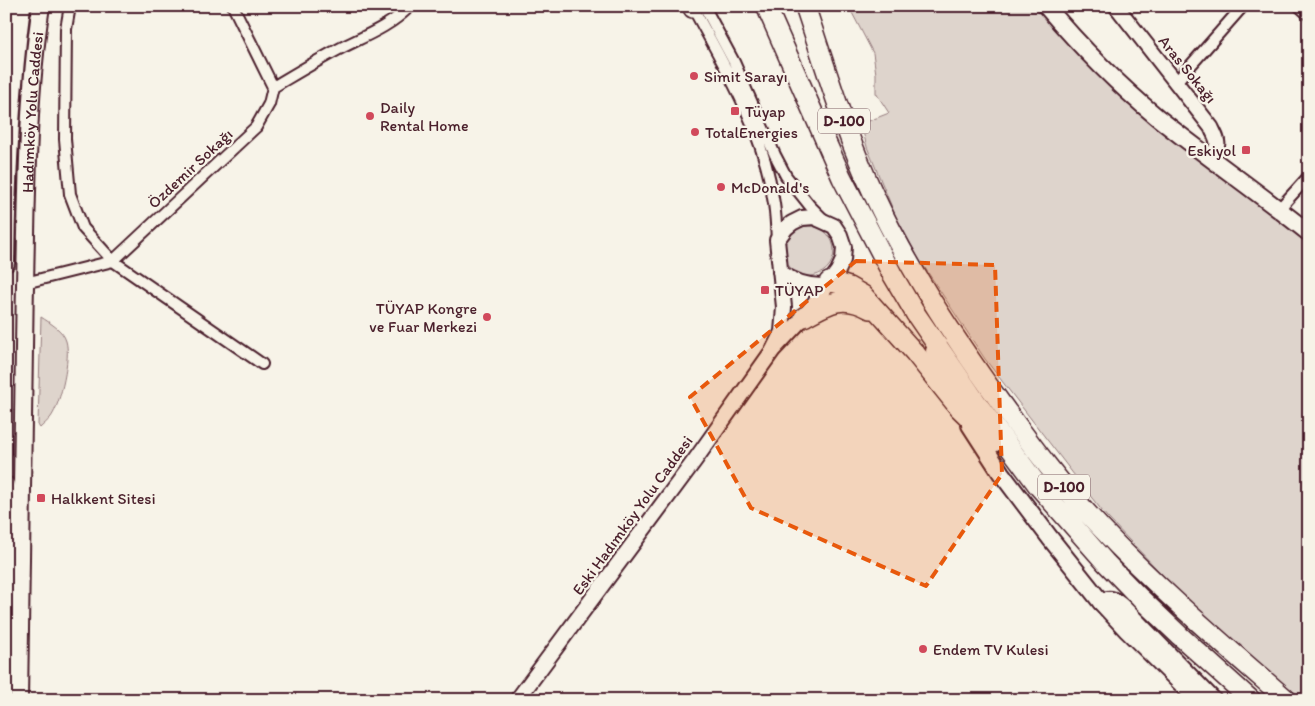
<svg xmlns="http://www.w3.org/2000/svg" width="1315" height="706" font-family="Itim,sans-serif">
	<style>
		.green { fill: #ded4cc; stroke: #947a7c }
		.lines { fill: none; stroke-linecap: round; stroke-linejoin: round }
		.street-casing { stroke: #4a1f2b; stroke-width: 14 }
		.secondary-casing { stroke: #4a1f2b; stroke-width: 18 }
		.primary-casing { stroke: #4a1f2b; stroke-width: 20 }
		.highway-casing { stroke: #4a1f2b; stroke-width: 22 }
		.street { stroke: #f7f3e8; stroke-width: 10 }
		.secondary { stroke: #f7f3e8; stroke-width: 14 }
		.primary { stroke: #f7f3e8; stroke-width: 16 }
		.highway { stroke: #f7f3e8; stroke-width: 19 }
		.marked { fill: #e8590c; fill-opacity: 0.2; stroke: #e8590c; stroke-width: 4; stroke-dasharray: 10 6; stroke-linejoin: round }
		.poi-dot { fill: #d1495b; stroke: #f7f3e8; stroke-width: 2 }
		.labels { text-anchor: middle; stroke-width: 4.5; stroke-linejoin: round; paint-order: stroke }
		.shield { fill: #f7f3e8; stroke: #7e5f64; stroke-width: 1 }
		.shield-label { font-size: 15px; font-weight: bold; fill: #4a1f2b }
		.street-label { font-size: 16px; fill: #4a1f2b; stroke: #f7f3e8 }
		.poi-label { font-size: 16px; fill: #4a1f2b; stroke: #f7f3e8; text-anchor: start }
	</style>
	<rect width="100%" height="100%" fill="#f7f3e8"/>
	<filter id="ink" filterUnits="userSpaceOnUse"><feTurbulence type="fractalNoise" baseFrequency=".02" numOctaves="2"/><feDisplacementMap in="SourceGraphic" scale="10" xChannelSelector="R" yChannelSelector="G"/><feConvolveMatrix kernelMatrix="1 2 1 2 8 2 1 2 1" color-interpolation-filters="sRGB"/></filter>
	<g filter="url(#ink)">
		<path class="green" d="M844,6H1039L1309,240V700H1304L1273,675L1178,591L1107,517L1088,493L985,359L919,259L896,217L867,147L861,124L889,113L876,93V74L873,53L849,7L845,9Z
			M784 251a25 25 0 1 1 50 0a25 25 0 1 1-50 0Z
			M41,317C50,323 63,330 66,341C71,356 61,403 51,417C48,421 44,424 40,428L38,425Z"/>
		<g class="lines">
			<g class="street-casing">
				<path id="street" d="M70,6L66,29L65,139L70,194L83,228L113,261L262,364
					M692,6C725,67 763,129 773,198C776,212 776,226 777,240
					M704,6L734,62L775,155L786,176L810,206L823,219
					M1299,6L1309,15
					M1176,82L1243,6
					M273,87C295,74 318,60 341,48C365,36 391,26 410,6
					M1279,209L1309,176
					M25,283L113,261L256,127L269,104L273,87L233,6"/>
			</g>
			<g class="secondary-casing">
				<path id="secondary" d="M1116,6L1211,127C1219,143 1220,143 1211,158
					M6,22L10,21L17,6
					M780,272C794,282 809,287 826,286
					M517,700L695,460L773,350L804,317L838,271L843,260L844,247L840,235L834,226L814,217L802,218L792,223L786,228L777,240L784,307L782,332L773,350"/>
			</g>
			<g class="primary-casing">
				<g id="primary">
					<path d="M1046,6C1080,46 1117,84 1157,117C1207,157 1259,193 1309,233"/>
					<path d="M6,263C7,177 11,91 22,6"/>
					<path d="M934,351L955,397"/>
					<path d="M970,425L1001,473L1050,538L1101,602L1127,630L1198,700"/>
					<path d="M6,485L7,550L6,617"/>
					<path d="M1101,602C1110,597 1116,601 1123,608L1213,700"/>
					<path id="s1" d="M19,700C21,561 22,423 25,285C27,192 27,98 41,6"/>
				</g>
			</g>
			<g class="highway-casing">
				<path id="highway" d="M692,6L693,8
					M766,6L842,178L892,274L915,313L979,406L1039,487L1105,562L1140,598L1180,636L1251,700
					M805,6C826,69 845,133 873,193C907,267 953,336 1000,402C1032,446 1063,488 1100,527C1158,589 1223,644 1287,700
					M829,282L837,283L849,287L863,295L915,353L959,408L994,442
					M804,317C829,303 843,294 870,309"/>
			</g>
			<use href="#street" class="street"/>
			<use href="#secondary" class="secondary"/>
			<use href="#primary" class="primary"/>
			<use href="#highway" class="highway"/>
		</g>
	</g>
	<path class="marked" d="M856,261L995,265L1002,474L926,586L751,508L690,397Z"/>
	<g class="poi-dot">
		<circle cx="694" cy="76" r="5"/>
		<rect x="730" y="106" width="10" height="10" rx="2.5"/>
		<circle cx="370" cy="116" r="5"/>
		<circle cx="695" cy="132" r="5"/>
		<rect x="1241" y="145" width="10" height="10" rx="2.5"/>
		<circle cx="721" cy="187" r="5"/>
		<rect x="760" y="285" width="10" height="10" rx="2.5"/>
		<circle cx="487" cy="317" r="5"/>
		<rect x="36" y="493" width="10" height="10" rx="2.5"/>
		<circle cx="923" cy="649" r="5"/>
	</g>
	<g class="labels">
		<g class="shield">
			<rect x="818" y="108.5" width="52" height="25" rx="4"/>
			<rect x="1038" y="474.5" width="52" height="25" rx="4"/>
		</g>
		<g class="shield-label">
			<text x="844" y="126">D-100</text>
			<text x="1064" y="492">D-100</text>
		</g>
		<g class="street-label">
			<text transform="translate(1188 69) rotate(51)" y="6">Aras Sokağı</text>
			<text dy="6" stroke="none"><textPath href="#s1" startOffset="588">Hadımköy Yolu Caddesi</textPath></text>
			<text transform="translate(190 168) rotate(-43)" y="6">Özdemir Sokağı</text>
			<text transform="translate(632 515) rotate(-54)" y="6">Eski Hadımköy Yolu Caddesi</text>
		</g>
		<g class="poi-label">
			<text x="704" y="82">Simit Sarayı</text>
			<text x="380" y="113">Daily<tspan x="380" dy="18">Rental Home</tspan></text>
			<text x="745" y="117">Tüyap</text>
			<text x="705" y="138">TotalEnergies</text>
			<text x="1236" y="156" text-anchor="end">Eskiyol</text>
			<text x="731" y="193">McDonald's</text>
			<text x="775" y="296">TÜYAP</text>
			<text x="477" y="314" text-anchor="end">TÜYAP Kongre<tspan x="477" dy="18">ve Fuar Merkezi</tspan></text>
			<text x="51" y="504">Halkkent Sitesi</text>
			<text x="933" y="655">Endem TV Kulesi</text>
		</g>
	</g>
	<rect width="1315" height="706" fill="none" stroke="#f7f3e8" stroke-width="25"/>
	<rect x="12" y="12" width="1290" height="681" fill="none" stroke="#4a1f2b" stroke-width="2" filter="url(#ink)"/>
</svg>
